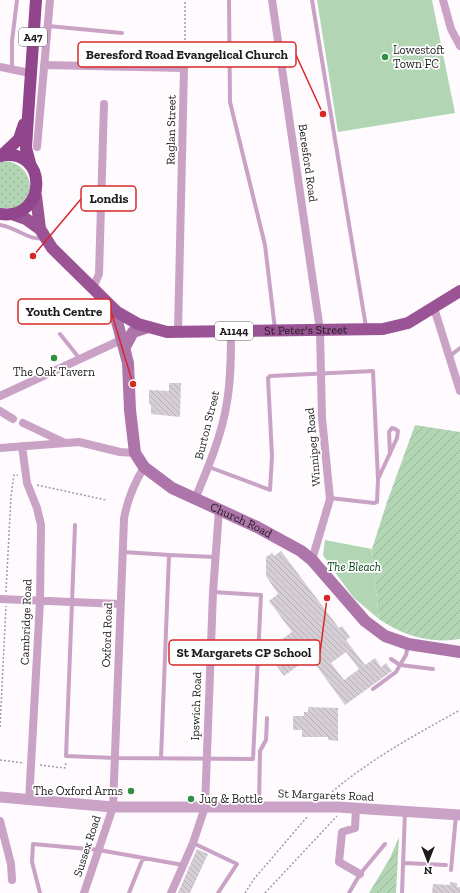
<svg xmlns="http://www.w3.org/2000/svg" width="460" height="893" font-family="'Zilla Slab',serif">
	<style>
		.grass { fill: url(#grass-dots) }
		.park { fill: #b2d6b4 }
		.garden { fill: url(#garden-furrows) }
		.building { fill: url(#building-back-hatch); fill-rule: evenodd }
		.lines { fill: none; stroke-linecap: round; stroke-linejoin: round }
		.path { stroke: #a09da0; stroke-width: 1.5; stroke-dasharray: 2 2; stroke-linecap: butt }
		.service { stroke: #c9a2c5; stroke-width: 4 }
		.minor { stroke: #c9a2c5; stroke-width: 8 }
		.tertiary { stroke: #c9a2c5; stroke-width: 11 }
		.secondary { stroke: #ae75aa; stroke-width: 12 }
		.primary { stroke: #9a5496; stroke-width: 12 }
		.trunk { stroke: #90458d; stroke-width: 12 }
		.poi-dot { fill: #318f42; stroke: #fff; stroke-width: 1.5 }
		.labels { text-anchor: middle; stroke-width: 3.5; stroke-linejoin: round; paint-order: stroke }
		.shield { fill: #fff; stroke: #625f61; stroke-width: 1 }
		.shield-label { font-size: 11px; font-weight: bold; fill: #1e1b1d }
		.poi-label { font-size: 12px; fill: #1e1b1d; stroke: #fff; text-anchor: start }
		.street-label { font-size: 12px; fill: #1e1b1d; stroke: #fff }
		.park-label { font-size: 12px; font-style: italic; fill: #054214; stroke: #fff }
		.leader { fill: none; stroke: #d62828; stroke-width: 1.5 }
		.callout-dot { fill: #d62828; stroke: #fff; stroke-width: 1.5 }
		.callout { fill: #fff; stroke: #d62828; stroke-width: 1.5 }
		.callout-label { font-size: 13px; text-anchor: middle; font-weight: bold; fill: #1e1b1d }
	</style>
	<defs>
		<pattern id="grass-dots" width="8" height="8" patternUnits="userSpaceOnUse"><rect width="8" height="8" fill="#b2d6b4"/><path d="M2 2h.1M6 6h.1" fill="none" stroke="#99b79a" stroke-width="1.8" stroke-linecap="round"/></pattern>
		<pattern id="garden-furrows" width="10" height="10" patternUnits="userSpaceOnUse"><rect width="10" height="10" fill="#b2d6b4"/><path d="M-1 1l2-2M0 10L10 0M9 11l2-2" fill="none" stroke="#99b79a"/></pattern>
		<pattern id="building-back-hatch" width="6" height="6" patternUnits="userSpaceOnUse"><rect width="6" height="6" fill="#d6ced5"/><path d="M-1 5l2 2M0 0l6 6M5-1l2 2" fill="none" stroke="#b7b0b6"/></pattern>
	</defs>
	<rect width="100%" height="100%" fill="#fefafe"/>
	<path class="grass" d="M0,162C28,156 43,197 16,208C11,209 5,208 0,208Z"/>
	<path class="park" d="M317,0H432L455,113L338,132Z
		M325,540L372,549L379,619L354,598L331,567L323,555Z"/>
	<path class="garden" d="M415,425L460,432V639C431,644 403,636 379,619L372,549L387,502Z
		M399,837L396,893H369L390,858Z"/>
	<path class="building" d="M169,383H181L180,417L151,414V405L149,404V390L169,391Z
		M281,551L339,628L342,626L350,637L346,640L365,665L375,658L381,667L386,663L392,671L345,705L310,657L284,676L266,651L292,632L269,601L278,594L266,576V557L272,553L274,556ZM346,652L359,669L344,680L331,663Z
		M308,707L338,708V741L328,740V737H302V730H293V716H304V712H308Z
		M197,849L208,854L190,893H178Z
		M450,882L457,883V887H460V893H432L433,884L450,885Z"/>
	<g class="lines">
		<path class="path" d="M185,60V0
			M37,485L106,500
			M6,592L11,496L14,475H18
			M0,727L6,606
			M0,760L24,763
			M40,765L65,768L66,762
			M326,797C367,761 413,736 460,710
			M245,893L254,879L307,817
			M265,893L337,816"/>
		<path class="service" d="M229,0L230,102L265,245L275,329
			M312,0L366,327
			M48,26L122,33
			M12,69V41L17,0
			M0,225C16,227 28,241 44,238
			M60,334L80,359
			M450,356L460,348
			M209,467L270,490L272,456L268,378L270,376L373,371L378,479L377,502L374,503L330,498
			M379,477L397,438L398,431L395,429L392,428L389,432L390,454
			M75,525L66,756L116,758L253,759L261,595L213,592
			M123,552L169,555
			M391,659L400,665L406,655L408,645
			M373,689L396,672L400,665L433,669
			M161,758L169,555L215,557
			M259,806L260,751L266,740L267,718
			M193,843L237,864L218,893
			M404,863L446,865
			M451,870L456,815
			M40,893L32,862L33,844L99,850L183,865
			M129,893L143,858
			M349,893L360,874L385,844
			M402,893L405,811"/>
		<path class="minor" d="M272,0L320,330L322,418L330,499L312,560
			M443,0L451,29L460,46
			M44,65L184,68L178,332
			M0,67L30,73
			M37,147L50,0
			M93,288L99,274L104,104
			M434,308L460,391
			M0,396L121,340L127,341
			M0,411L13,419
			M23,423L63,442
			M22,446L27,483L37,508L41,525L40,601L29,801
			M0,448L79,442L120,452L135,453
			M195,499C208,468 222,435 227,402C231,378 231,355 231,331
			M0,599L120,604
			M356,808L355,828L342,832L339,862L360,874
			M0,821L11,864L12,880
			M84,893L113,807L124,519C127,500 134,484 144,467
			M171,893L193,843L205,807L213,592L219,510"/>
		<path class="tertiary" d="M0,797L113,807H338L460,815"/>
		<g class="secondary">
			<path id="s1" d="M114,310L128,363L130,410L135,453L144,467L172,488L257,527L301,551L312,560L365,621L385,636L408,644L460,652"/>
			<path d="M125,347L133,332L148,327"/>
		</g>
		<g class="primary">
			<path id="s2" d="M36,196L40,229L52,248L117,312L138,324L167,332L383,329L408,323L460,291"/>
			<path d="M12,214L26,219L40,229"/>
		</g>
		<path class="trunk" d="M2,155L19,139L24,124
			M0,156C49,146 48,221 0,214
			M30,163L26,148L28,116L36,0"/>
	</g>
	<g class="poi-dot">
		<circle cx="385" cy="57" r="4"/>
		<circle cx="54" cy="358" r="4"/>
		<circle cx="131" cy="791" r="4"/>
		<circle cx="191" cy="799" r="4"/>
	</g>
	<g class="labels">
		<g class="shield">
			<rect x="19" y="28" width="28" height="18" rx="3"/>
			<rect x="215" y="322" width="38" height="18" rx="3"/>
		</g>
		<g class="shield-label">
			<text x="33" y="41">A47</text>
			<text x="234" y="335">A1144</text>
		</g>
		<g class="poi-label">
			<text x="393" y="54">Lowestoft<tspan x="393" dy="14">Town FC</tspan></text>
			<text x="54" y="376" text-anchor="middle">The Oak Tavern</text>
			<text x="123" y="795" text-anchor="end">The Oxford Arms</text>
			<text x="199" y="803">Jug &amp; Bottle</text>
		</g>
		<g class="street-label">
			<text transform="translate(171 130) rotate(-89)" y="4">Raglan Street</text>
			<text transform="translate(308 163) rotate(82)" y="4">Beresford Road</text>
			<text dy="4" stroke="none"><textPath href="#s2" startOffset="340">St Peter's Street</textPath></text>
			<text transform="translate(207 425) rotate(-76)" y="4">Burton Street</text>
			<text transform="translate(313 447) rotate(-95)" y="4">Winnipeg Road</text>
			<text dy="4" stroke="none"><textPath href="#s1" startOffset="273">Church Road</textPath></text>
			<text transform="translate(26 622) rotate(-88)" y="4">Cambridge Road</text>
			<text transform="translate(107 635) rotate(-88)" y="4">Oxford Road</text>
			<text transform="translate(196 706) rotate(-88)" y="4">Ipswich Road</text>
			<text transform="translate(326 795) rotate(2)" y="4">St Margarets Road</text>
			<text transform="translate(87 846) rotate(-72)" y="4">Sussex Road</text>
		</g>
		<g class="park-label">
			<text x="354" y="571">The Bleach</text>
		</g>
	</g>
	<path class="leader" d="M323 114L296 55M33 256L81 199M133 384L111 311M327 598L320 653"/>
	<g class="callout-dot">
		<circle cx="323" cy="114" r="4"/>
		<circle cx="33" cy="256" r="4"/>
		<circle cx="133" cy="384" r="4"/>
		<circle cx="327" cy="598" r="4"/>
	</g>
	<g class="callout">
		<rect x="78" y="42" width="218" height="25" rx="4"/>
		<rect x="81" y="186" width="55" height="25" rx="4"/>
		<rect x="18" y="299" width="93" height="25" rx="4"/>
		<rect x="169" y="640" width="151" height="25" rx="4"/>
	</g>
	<g class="callout-label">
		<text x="187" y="59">Beresford Road Evangelical Church</text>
		<text x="109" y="203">Londis</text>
		<text x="64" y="316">Youth Centre</text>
		<text x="244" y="657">St Margarets CP School</text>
	</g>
	<g transform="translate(428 861) rotate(180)" stroke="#ffffff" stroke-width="3" paint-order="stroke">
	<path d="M0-3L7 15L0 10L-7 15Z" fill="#1e1b1d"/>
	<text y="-6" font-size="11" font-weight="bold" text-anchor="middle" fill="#1e1b1d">N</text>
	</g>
</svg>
